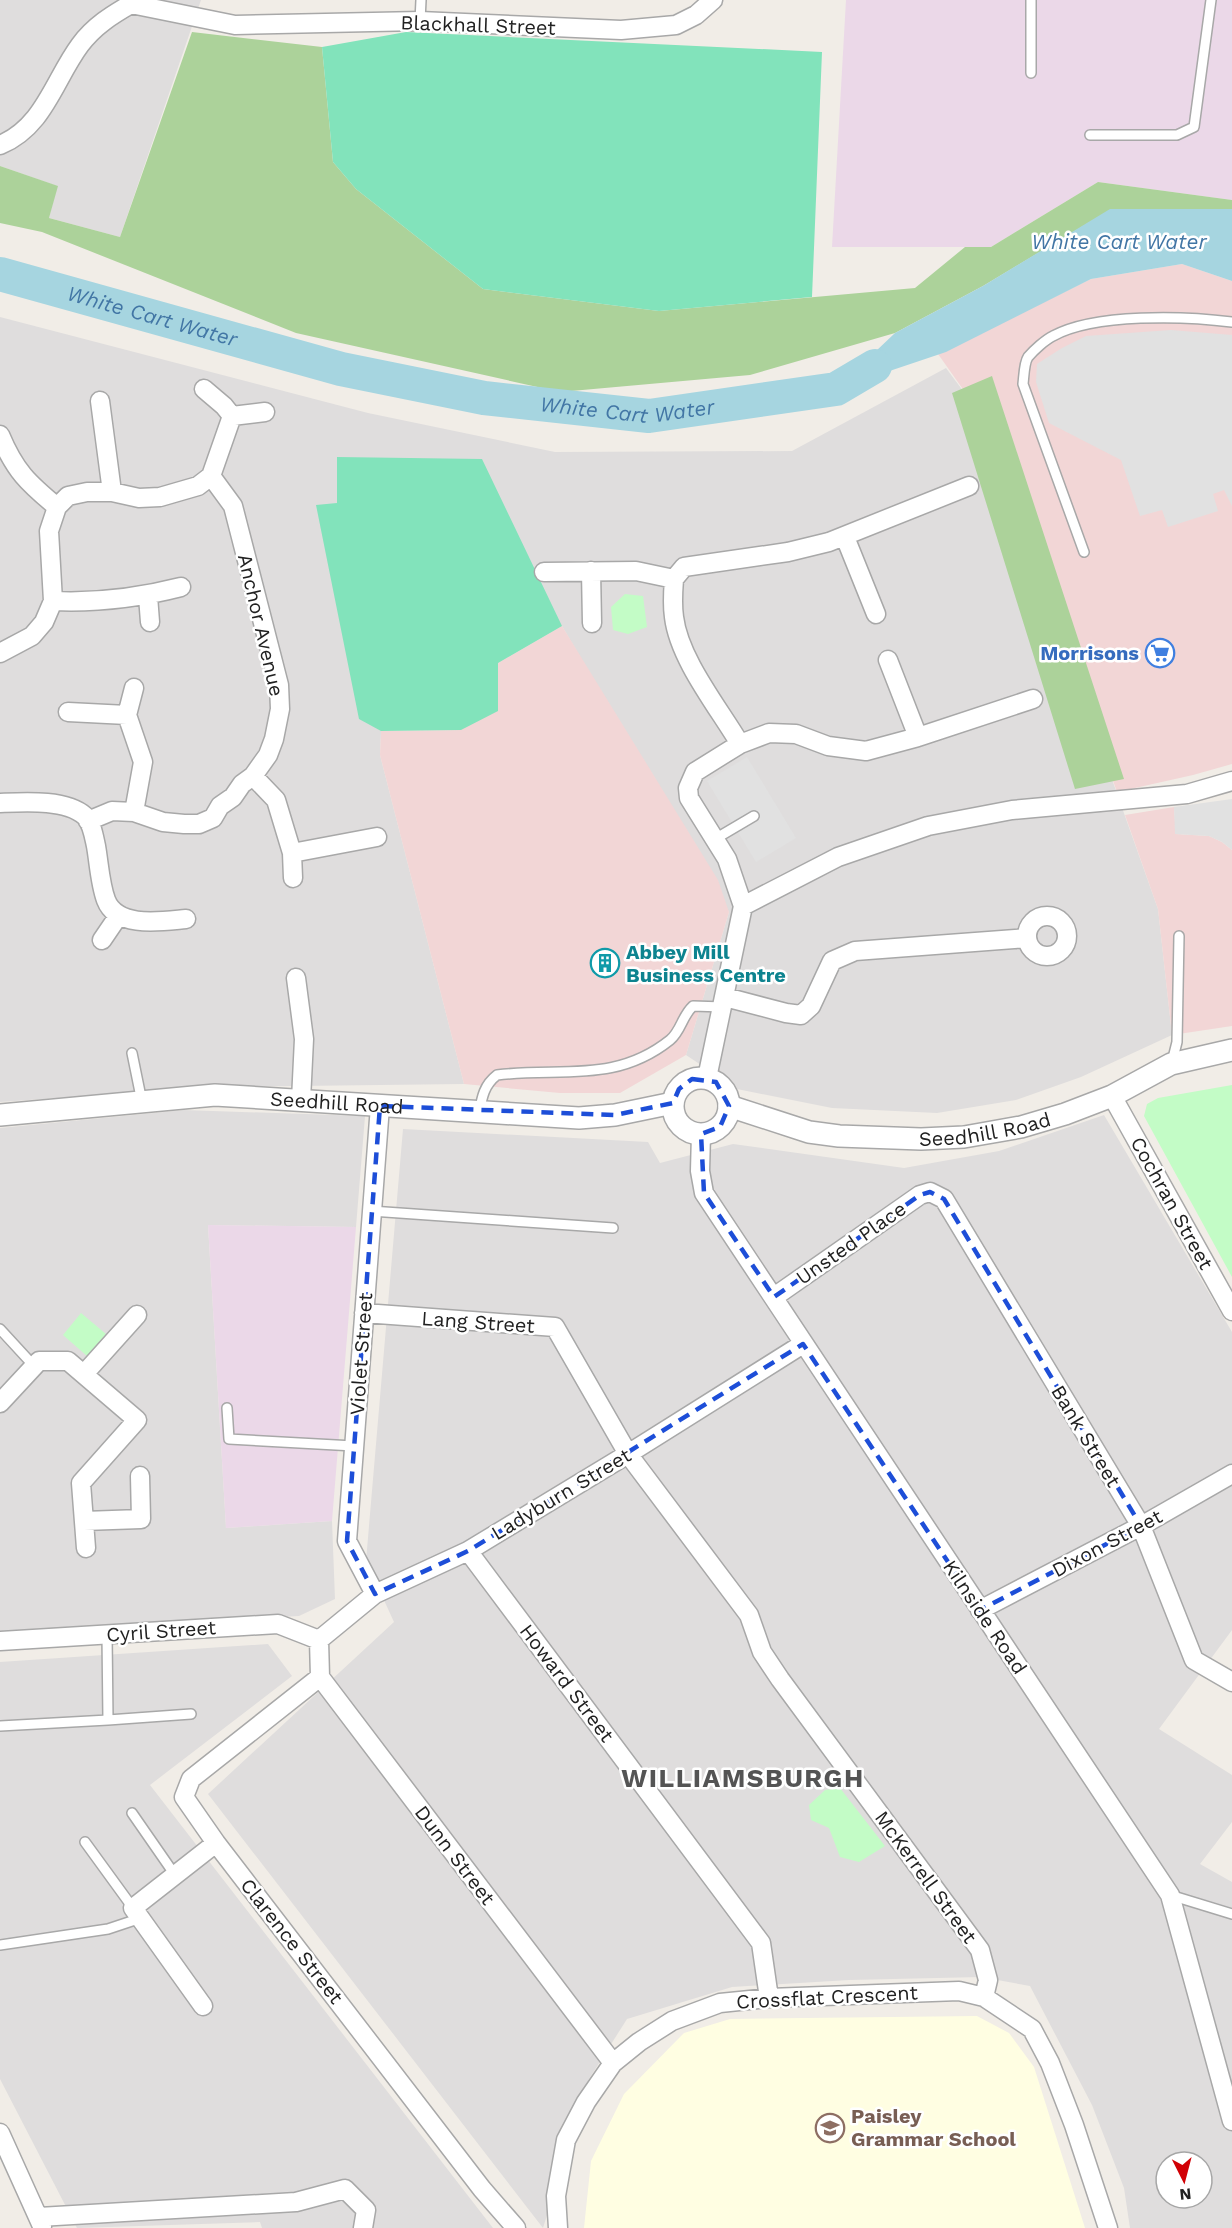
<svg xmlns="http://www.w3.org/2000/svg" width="1232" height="2228" font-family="'Work Sans',sans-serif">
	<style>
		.residential { fill: #dfdddd; fill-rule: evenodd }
		.commercial { fill: #f2d6d6 }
		.industrial { fill: #ebd8e8 }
		.education { fill: #fffee2 }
		.forest { fill: #acd29a }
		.park { fill: #c3fcc6 }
		.pitch { fill: #82e3bb }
		.parking { fill: #e1e1e1 }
		.water { fill: #a6d5e0 }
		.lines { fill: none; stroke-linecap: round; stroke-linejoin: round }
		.river { stroke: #a6d5e0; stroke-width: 34 }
		.service-casing { stroke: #a8a8a8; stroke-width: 12 }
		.minor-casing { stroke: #a8a8a8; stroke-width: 21 }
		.tertiary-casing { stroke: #a8a8a8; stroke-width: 24 }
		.service { stroke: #fff; stroke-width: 9 }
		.minor { stroke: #fff; stroke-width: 18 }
		.tertiary { stroke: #fff; stroke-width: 21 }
		.marked { fill: none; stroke: #1d4ed8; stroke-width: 4.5; stroke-dasharray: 12 8; stroke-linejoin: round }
		.labels { text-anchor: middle; stroke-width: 5; stroke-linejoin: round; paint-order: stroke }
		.street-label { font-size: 20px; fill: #212121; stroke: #fff }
		.shop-label { font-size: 20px; font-weight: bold; fill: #366cbe; stroke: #fff; text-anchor: end }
		.culture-label { font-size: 20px; font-weight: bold; fill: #0d838f; stroke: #fff; text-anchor: start }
		.education-label { font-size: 20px; font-weight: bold; fill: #785e54; stroke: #fff; text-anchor: start }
		.water-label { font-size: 21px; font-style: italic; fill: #4276a5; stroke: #fff }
		.district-label { font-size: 26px; font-weight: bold; letter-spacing: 1.5px; fill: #545454; stroke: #fff }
	</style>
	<rect width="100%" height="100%" fill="#f1ede7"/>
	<path class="residential" d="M0,0H201L120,237L49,218L57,186L0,166Z
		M0,317L368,413L555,452L792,451L946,368L984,419L1158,909L1172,1035L1081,1077L1016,1100L937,1113L832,1108L737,1089L686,1055L729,912L562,626L381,731L380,755L464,1084L216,1087L0,1102Z
		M184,1110L365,1116L356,1227L208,1225L226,1528L332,1521L335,1599L299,1616L0,1632V1128Z
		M1104,1115L1232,1332V1630L1159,1729L1232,1775V1822L1200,1864L1232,1882V2228H1130L1124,2188L1092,2105L1030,1986L981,1977L849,1980L732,1987L627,2019L589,2079L543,2228L208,1794L394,1622L366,1561L403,1129L648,1142L660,1163L733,1144L904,1168L999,1151ZM1166,2162H1202V2198H1166Z
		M268,1644L292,1676L150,1785L493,2228H262L260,2222L77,2228L0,2079V1662Z"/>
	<path class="commercial" d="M1182,264L1232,281V764L1193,775L1117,792L984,419L938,354L1091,279Z
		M562,626L718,880L729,912L686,1055L620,1093H560L464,1084L380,755L381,731L461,730L498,663Z
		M1174,807L1176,834L1209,836L1222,842L1232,850V1026L1172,1035L1158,909L1125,815Z"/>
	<path class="industrial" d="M846,0H1232V200L1098,182L991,247H832Z
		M208,1225L356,1227L332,1521L226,1528Z"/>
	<path class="education" d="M977,2016L1009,2033L1034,2067L1085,2228H584L591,2161L624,2094L684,2033L730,2019Z"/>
	<path class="forest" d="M192,32L322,47L333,162L356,189L483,289L659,311L915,288L965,247H991L1098,182L1232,200V209L1110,210L983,286L895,333L750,375L560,392L296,333L42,232L0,223V166L58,186L49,218L120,237Z
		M992,376L1124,779L1075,789L952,393Z"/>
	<path class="park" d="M625,594L643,596L647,627L628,634L613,630L611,607Z
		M1232,1085V1277L1144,1116L1147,1104L1158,1098Z
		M81,1313L106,1334L87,1356L63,1335Z
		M840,1788L885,1846L859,1862L840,1857L829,1828L811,1820L809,1805L825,1790Z"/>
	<path class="pitch" d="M406,32L822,52L812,297L659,311L483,289L356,189L333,162L322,47Z
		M337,457L482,459L562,626L498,663V711L461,730L381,731L359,719L316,505L337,503Z"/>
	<path class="parking" d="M1171,330L1232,335V506L1224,490L1213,494L1218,511L1168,527L1162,510L1140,516L1121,460L1049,423L1036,382L1037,364L1062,348L1086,336Z
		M747,757L796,838L756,862L707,781Z
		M1232,799V850L1222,842L1209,836L1175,834L1174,807Z"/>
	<path class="water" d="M1110,209H1232V281L1182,264L1091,279L946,352L836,389L895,333L983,286Z"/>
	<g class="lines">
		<path class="river" id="s1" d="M0,274L341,369L484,398L649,416L836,389L875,366"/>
		<g class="service-casing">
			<path id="service" d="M1031,0V73
				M420,21L421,0
				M1090,135H1177L1194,127L1211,0
				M1084,552L1023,384C1024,376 1024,363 1028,357C1034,350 1045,340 1053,336C1095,313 1185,316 1232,322
				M715,839L754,816
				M132,1053L142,1102
				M1172,1062L1177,1042L1179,936
				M479,1113C482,1097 484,1085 497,1075C560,1067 615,1084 670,1040C681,1031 682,1016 693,1006L723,1007
				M371,1211L613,1228
				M0,1329L34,1366
				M227,1408L229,1439L354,1446
				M107,1635L108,1720L191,1714
				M0,1726L108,1720
				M132,1813L175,1875
				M85,1842L133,1908
				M1170,1895L1232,1914
				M0,1945L108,1929L141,1918"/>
		</g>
		<g class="minor-casing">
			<path id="minor" d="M0,145C44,127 54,80 80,45C94,26 112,15 131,4L235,25L420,21L621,30L676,25L696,15L713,0
				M204,389L224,406L232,416L265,412
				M100,401L112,492
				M0,435C15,471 28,483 57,507
				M845,537L876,614
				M591,571L592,623
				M544,572L636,571L674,579
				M148,596L150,622
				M53,601C97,603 138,598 181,587
				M0,653L32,636L44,622L53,601L49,531L57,507L68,496L87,492H112L139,498L160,497L198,486L211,476L232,416
				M134,688L127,715L143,762L134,812
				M68,712L127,715
				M918,737L1033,699
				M740,744C718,707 679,659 674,617C672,604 673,592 674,579L684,567L788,552L829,542L969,486
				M253,776L276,800L292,853L293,878
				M0,803C24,802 66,799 85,816C92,823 94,837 96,846C99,863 100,884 106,900C117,929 163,921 186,919
				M88,821L112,811L134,812L163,822L184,824H199L213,818L220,806L233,797L242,784L253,776L268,755L274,739L280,709L279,685L233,506L211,476
				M292,853L377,837
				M743,906L838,857L928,826L1012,810L1187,794L1232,781
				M1027 936a20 20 0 1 1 40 0a20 20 0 1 1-40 0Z
				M102,940L119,915
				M296,978L304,1039L301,1100
				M725,997L786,1013L801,1015L811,1006L832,961L855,951L1027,938
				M707,1078L743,906L727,859L689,798L688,788L695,772L740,744L769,733L796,734L828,746L866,751L918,737L888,660
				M1112,1096L1232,1311
				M701,1134L700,1171L704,1193L1170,1895L1232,2121
				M774,1297L920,1195L930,1192L944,1199L1141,1526L1194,1660L1232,1682
				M364,1313L555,1327L628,1454L749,1615L762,1652L780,1679L980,1950L988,1980L984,1997L1032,2029L1050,2063L1074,2125L1108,2228
				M84,1374L137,1315
				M0,1403L39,1361H68L137,1420L81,1483L86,1548
				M84,1521L141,1519L140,1476
				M468,1551L761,1943L769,1998
				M375,1594L347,1541L380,1106
				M980,1610L1141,1526L1232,1474
				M319,1640L375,1594L468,1551L628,1454L803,1344
				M319,1640L320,1677L613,2063
				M0,1641L278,1624L319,1640
				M320,1677L191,1779L184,1797L216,1843L482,2189L516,2228
				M203,2006L133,1908L216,1843
				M0,2133L42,2226
				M39,2217L296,2202L345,2189L366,2210L363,2228
				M558,2228L556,2196L566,2140L586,2102L613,2063L639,2042L672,2021L720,2003L769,1998L959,1991L984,1997"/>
		</g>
		<g class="tertiary-casing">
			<g id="tertiary">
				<circle cx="701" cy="1106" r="28"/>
				<path id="s2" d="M729,1106L809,1132L839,1136L921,1139L964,1137L1021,1127L1065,1114L1112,1096L1171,1064L1232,1050"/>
				<path id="s3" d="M0,1115L215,1095L579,1118L615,1115L673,1103"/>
			</g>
		</g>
		<use href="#service" class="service"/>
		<use href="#minor" class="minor"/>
		<use href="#tertiary" class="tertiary"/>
	</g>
	<path class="marked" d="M692,1079L716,1082L729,1106L720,1127L701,1134L704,1193L774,1297L920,1195L930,1192L944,1199L1141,1526L980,1610L803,1344L468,1551L375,1594L347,1541L380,1106L615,1115L673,1103L679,1089Z"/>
	<defs>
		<g id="supermarket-ring" transform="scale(1.5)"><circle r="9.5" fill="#fff" stroke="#3f7fe0" stroke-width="1.5"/><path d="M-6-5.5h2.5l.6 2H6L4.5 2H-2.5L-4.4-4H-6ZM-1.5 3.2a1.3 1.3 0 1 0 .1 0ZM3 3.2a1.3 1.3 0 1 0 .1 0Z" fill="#3f7fe0"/></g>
		<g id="building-ring" transform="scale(1.5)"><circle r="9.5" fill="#fff" stroke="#0f9aa8" stroke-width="1.5"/><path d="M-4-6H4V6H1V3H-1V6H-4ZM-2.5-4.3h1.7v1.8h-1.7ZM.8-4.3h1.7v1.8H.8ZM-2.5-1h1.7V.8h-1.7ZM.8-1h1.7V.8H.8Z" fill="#0f9aa8"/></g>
		<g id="school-ring" transform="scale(1.5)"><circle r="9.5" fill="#fff" stroke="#8d6e63" stroke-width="1.5"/><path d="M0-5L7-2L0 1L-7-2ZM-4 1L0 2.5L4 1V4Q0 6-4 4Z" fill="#8d6e63"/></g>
	</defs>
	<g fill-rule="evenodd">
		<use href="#supermarket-ring" x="1160" y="653"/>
		<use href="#building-ring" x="605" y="963"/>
		<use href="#school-ring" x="830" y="2128"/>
	</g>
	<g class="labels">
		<g class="street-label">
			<text transform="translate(478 25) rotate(2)" y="7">Blackhall Street</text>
			<text transform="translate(261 625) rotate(77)" y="7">Anchor Avenue</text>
			<text dy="7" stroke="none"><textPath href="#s3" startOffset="338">Seedhill Road</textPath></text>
			<text dy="7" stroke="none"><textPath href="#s2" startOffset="261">Seedhill Road</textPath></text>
			<text transform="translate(1172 1203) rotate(61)" y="7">Cochran Street</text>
			<text transform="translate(851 1243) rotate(-35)" y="7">Unsted Place</text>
			<text transform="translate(478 1322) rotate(4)" y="7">Lang Street</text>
			<text transform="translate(361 1354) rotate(-86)" y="7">Violet Street</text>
			<text transform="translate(1086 1436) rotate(59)" y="7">Bank Street</text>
			<text transform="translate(561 1494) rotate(-31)" y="7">Ladyburn Street</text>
			<text transform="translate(1107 1543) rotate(-28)" y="7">Dixon Street</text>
			<text transform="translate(985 1617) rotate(56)" y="7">Kilnside Road</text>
			<text transform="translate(161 1631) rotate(-4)" y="7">Cyril Street</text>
			<text transform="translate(567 1683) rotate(53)" y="7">Howard Street</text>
			<text transform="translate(455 1855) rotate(53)" y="7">Dunn Street</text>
			<text transform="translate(926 1877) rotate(54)" y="7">McKerrell Street</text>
			<text transform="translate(292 1941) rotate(52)" y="7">Clarence Street</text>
			<text transform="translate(827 1997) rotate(-3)" y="7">Crossflat Crescent</text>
		</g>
		<g class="shop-label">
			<text x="1139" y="660">Morrisons</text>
		</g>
		<g class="culture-label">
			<text x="626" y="959">Abbey Mill<tspan x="626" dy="23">Business Centre</tspan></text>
		</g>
		<g class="education-label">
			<text x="851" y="2123">Paisley<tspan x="851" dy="23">Grammar School</tspan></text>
		</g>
		<g class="water-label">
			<text x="1119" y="249">White Cart Water</text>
			<text dy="7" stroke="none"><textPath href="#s1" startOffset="158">White Cart Water</textPath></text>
			<text dy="7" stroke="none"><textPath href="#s1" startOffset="644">White Cart Water</textPath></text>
		</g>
		<g class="district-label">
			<text x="743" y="1787">WILLIAMSBURGH</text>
		</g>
	</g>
	<g transform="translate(1184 2180) rotate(174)"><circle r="28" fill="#ffffff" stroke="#a6a6a6" stroke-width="1.5"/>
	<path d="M0-4.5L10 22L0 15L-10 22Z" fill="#d10005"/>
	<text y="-9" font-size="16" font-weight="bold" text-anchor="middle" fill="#212121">N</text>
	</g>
</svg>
